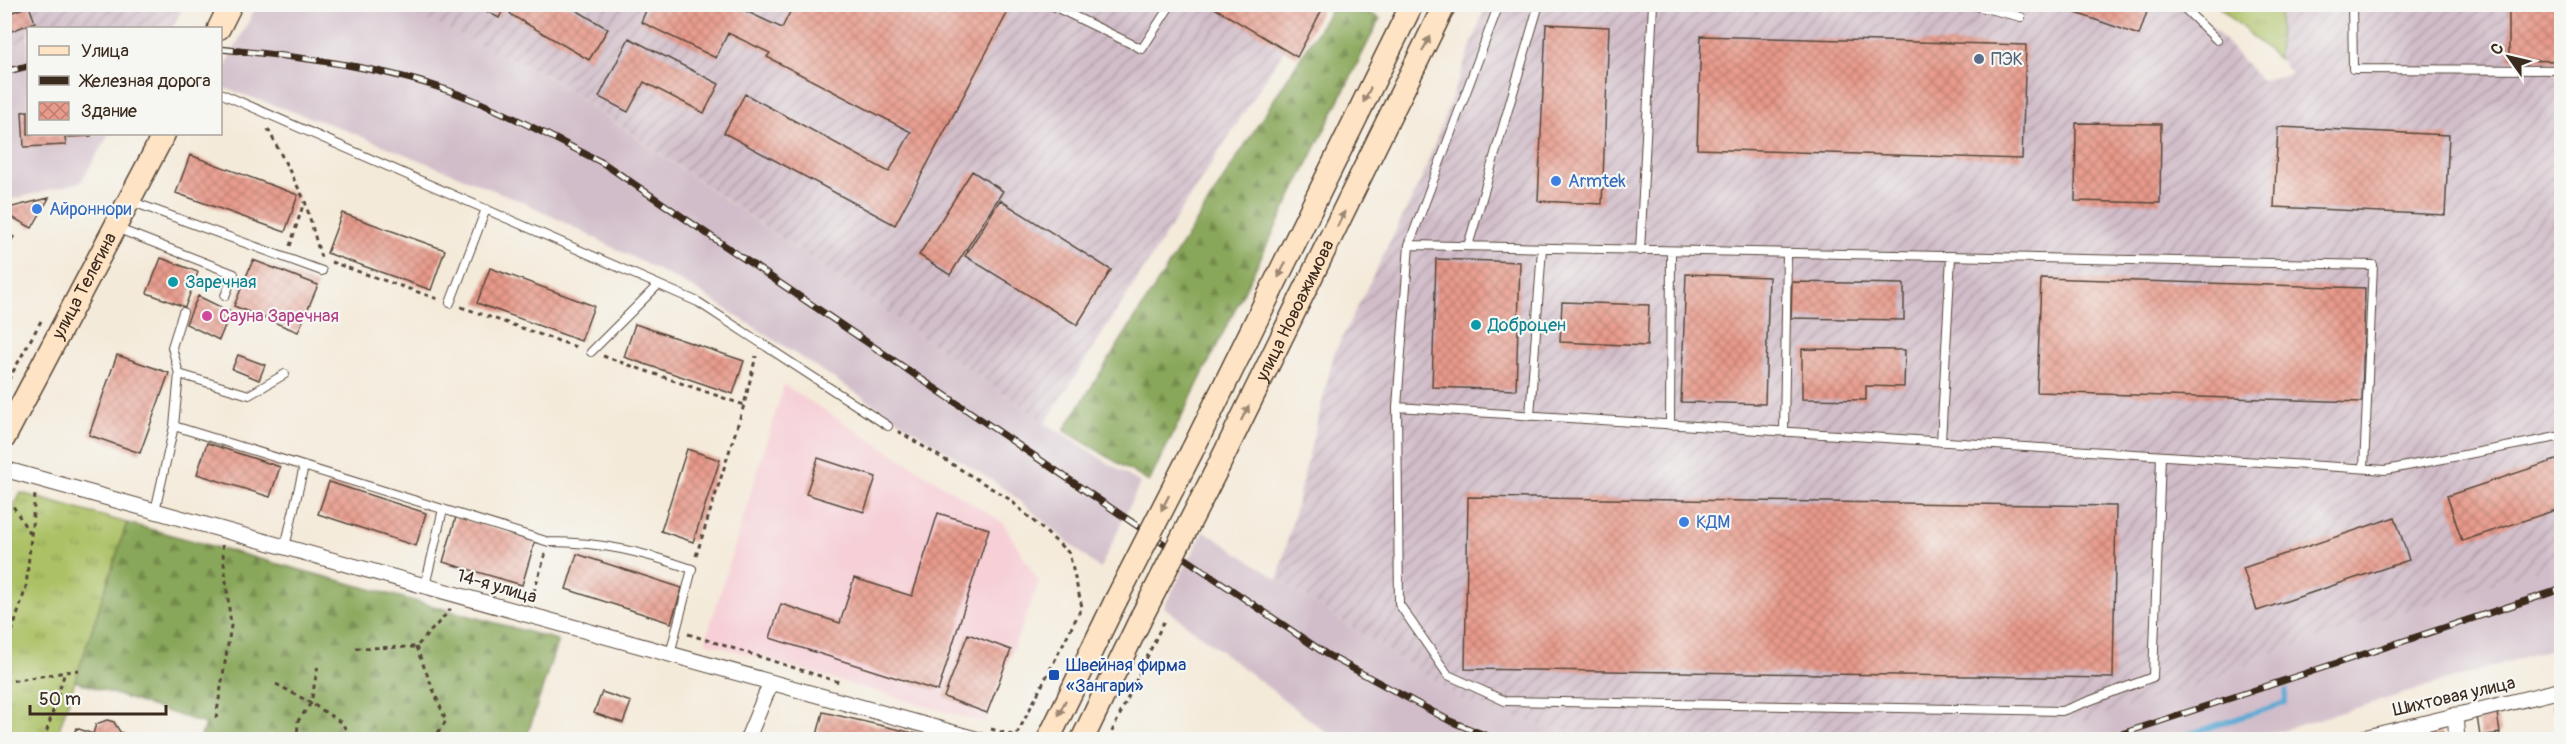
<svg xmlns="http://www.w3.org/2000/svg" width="2566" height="744" font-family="Pangolin,sans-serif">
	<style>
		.built { fill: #f6cfd7 }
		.industrial { fill: url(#industrial-furrows) }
		.railway { fill: #d1bdc9 }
		.grass { fill: url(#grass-tufts); stroke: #747642; stroke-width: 1.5 }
		.forest { fill: url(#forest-firs); stroke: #62683c; stroke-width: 1.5 }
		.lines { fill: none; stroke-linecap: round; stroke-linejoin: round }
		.stream { stroke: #5aa9d4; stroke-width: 5 }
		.building { fill: url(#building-cross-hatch) }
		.lane-casing { stroke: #57473a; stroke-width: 10 }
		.street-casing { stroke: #57473a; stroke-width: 17 }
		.secondary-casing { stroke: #57473a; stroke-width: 25 }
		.path { stroke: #57473a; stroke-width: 3; stroke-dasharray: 4.5 4.5; stroke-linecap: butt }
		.lane { stroke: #fff; stroke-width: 8 }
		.street { stroke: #fff; stroke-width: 15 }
		.secondary { stroke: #fee4c5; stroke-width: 22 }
		.rail-casing { stroke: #3b2a1e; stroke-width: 7 }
		.rail { stroke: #f6f6f2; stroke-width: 4.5; stroke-dasharray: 14; stroke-linecap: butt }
		.secondary-bridge-casing { stroke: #57473a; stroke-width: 25; stroke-linecap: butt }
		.secondary-bridge { stroke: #fee4c5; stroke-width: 22 }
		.oneway { fill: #9c8772 }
		.service-dot { fill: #5c6f8a; stroke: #f6f6f2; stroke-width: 2 }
		.shop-dot { fill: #3f7fe0; stroke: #f6f6f2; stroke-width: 2 }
		.culture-dot { fill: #0f9aa8; stroke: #f6f6f2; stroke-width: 2 }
		.hotel-dot { fill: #d1479c; stroke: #f6f6f2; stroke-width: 2 }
		.transit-dot { fill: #1a4fb4; stroke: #f6f6f2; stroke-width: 2 }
		.labels { text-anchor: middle; stroke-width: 4.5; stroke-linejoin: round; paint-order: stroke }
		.service-label { font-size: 18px; fill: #4e5e75; stroke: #f6f6f2; text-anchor: start }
		.shop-label { font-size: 18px; fill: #366cbe; stroke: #f6f6f2; text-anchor: start }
		.culture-label { font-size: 18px; fill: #0d838f; stroke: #f6f6f2; text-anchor: start }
		.street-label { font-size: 18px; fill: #3b2a1e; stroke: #f6f6f2 }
		.hotel-label { font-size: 18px; fill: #b23c85; stroke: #f6f6f2; text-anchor: start }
		.transit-label { font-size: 18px; fill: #164399; stroke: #f6f6f2; text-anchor: start }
	</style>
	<defs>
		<pattern id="industrial-furrows" width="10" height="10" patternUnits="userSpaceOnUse" patternTransform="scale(1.5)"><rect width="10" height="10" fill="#d1bdc9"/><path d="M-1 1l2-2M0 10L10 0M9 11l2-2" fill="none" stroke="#ab9aa3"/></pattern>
		<pattern id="grass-tufts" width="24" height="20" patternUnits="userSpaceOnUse" patternTransform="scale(1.5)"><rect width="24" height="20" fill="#acc165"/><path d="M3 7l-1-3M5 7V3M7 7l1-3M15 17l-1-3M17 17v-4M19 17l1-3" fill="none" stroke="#8d9d53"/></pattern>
		<pattern id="forest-firs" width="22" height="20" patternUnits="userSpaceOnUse" patternTransform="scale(1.5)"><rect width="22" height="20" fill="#89a75a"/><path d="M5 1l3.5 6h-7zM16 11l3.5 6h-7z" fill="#71884a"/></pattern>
		<pattern id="building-cross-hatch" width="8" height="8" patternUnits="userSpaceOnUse" patternTransform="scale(1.5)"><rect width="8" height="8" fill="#e89a8b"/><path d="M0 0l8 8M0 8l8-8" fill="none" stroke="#bd7e71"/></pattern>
	</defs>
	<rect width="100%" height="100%" fill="#f6f6f2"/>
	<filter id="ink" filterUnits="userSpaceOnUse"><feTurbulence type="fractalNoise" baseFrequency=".0167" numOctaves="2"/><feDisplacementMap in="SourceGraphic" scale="12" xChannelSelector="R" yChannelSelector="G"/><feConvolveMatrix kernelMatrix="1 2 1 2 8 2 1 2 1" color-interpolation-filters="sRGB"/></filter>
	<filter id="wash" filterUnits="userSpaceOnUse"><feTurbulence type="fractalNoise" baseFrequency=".008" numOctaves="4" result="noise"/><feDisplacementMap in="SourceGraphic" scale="24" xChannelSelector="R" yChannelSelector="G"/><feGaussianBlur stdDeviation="1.35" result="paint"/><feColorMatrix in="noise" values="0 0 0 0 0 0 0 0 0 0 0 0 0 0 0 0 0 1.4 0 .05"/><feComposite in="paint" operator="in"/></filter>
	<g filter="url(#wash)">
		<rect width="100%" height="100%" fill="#f4ead9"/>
		<path class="built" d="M784,385L1003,523L1039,582L985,723L705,642Z"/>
		<path class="industrial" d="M5,5H184L172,28H28V39L5,48Z
			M394,5H1313L1045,423L552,78Z
			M1486,5H2192L2261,80L2292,74L2278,59L2280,5H2561V563L2274,652L2200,686L2022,740H1638L1543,727L1464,701L1278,579L1334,354L1422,178Z"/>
		<path class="railway" d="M394,5L551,78L1045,423L1140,483L1100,569L1008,491L695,289L528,204L338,127L221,87V75L257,5Z
			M28,39V134H109L81,182L5,201V48Z
			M1204,531L1464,701L1543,727L1638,739H1335L1164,607Z
			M2561,562V646L2252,739H2022L2200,686L2274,652Z"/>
		<path class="grass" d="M2217,5H2280L2278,59Z
			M21,493L127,523L56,739H5V524Z"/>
		<path class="forest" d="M1334,5H1352L1380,18L1149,482L1064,430Z
			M127,523L558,640L526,739H200L205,724L75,681Z"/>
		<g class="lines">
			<path class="stream" d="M2170,740L2285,703L2286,691"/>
		</g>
		<g id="blocks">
			<path class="building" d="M473,4H506L499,18Z
				M514,4H566L608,29L589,60L513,16L510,13Z
				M649,4H741L739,8L782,28L794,4H1012L895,225L724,133L745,94L889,172L911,132L767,57L770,53L728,33L716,58L641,22Z
				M1212,4H1325L1297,57L1211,6Z
				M2135,4L2148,9L2139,35L2053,5Z
				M2509,4H2562V61L2509,60Z
				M29,6L35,22L4,34V15Z
				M1546,24L1609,27L1602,204L1538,201Z
				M1701,36L2026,45L2022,159L1697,149Z
				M629,38L719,84L704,113L644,82L628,112L599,97Z
				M28,111V134H91V136L65,137L66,145L24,147L22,112Z
				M2076,123L2161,124L2160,203L2075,201Z
				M2278,127L2449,135L2445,215L2274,207Z
				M190,155L298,195L285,232L176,193Z
				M972,171L1003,191L950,275L919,255Z
				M49,198L32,228L4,213V209Z
				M1000,200L1111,270L1077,325L965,256Z
				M342,213L445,250L431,290L327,253Z
				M4,231L14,237L4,252Z
				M161,258L198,272L185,307L147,293Z
				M1436,259L1520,262L1516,390L1432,387Z
				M253,260L318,285L298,332L234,306Z
				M490,268L594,306L581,341L477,303Z
				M1686,274L1769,277L1765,404L1681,402Z
				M2041,278L2365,288L2362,402L2037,392Z
				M1792,282L1904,284V320L1791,318Z
				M198,296L231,312L219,340L186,324Z
				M1562,302L1649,305L1647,346L1560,342Z
				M635,324L744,361L733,394L624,357Z
				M1802,349L1905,350L1904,387L1866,386V400L1802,399Z
				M117,355L169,373L140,453L89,435Z
				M238,355L265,365L259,380L232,369Z
				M207,443L280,467L270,497L197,474Z
				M687,449L720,460L693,542L661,531Z
				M818,458L876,477L864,512L806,494Z
				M2562,458V508L2462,541L2447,496Z
				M329,482L426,513L416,546L318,514Z
				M1468,497L2116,506L2113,678L1465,669Z
				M938,513L989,529L938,691L770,638L781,604L840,623L854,578L912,596Z
				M456,517L535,541L522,585L443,562Z
				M2395,517L2409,560L2257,611L2243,568Z
				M577,554L682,588L671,623L566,589Z
				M968,634L1011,650L987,713L944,697Z
				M602,692L631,702L623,723L594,713Z
				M2562,704V725L2557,726L2555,705Z
				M823,712L926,736L925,740L816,739Z
				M2497,713L2500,733L2480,736L2477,716Z
				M107,720L114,722L120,732L136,740H72L76,728L93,734L96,724Z
				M2442,732V740H2421V733Z"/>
		</g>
	</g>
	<g filter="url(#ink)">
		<use href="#blocks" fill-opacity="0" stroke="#57473a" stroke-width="1.5"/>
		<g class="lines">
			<g class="lane-casing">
				<path id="lane" d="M1049,4L1142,49L1171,4
					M1499,4L1409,245L1397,407L1399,604L1448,675L1505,701L2062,711L2153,677L2161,456
					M1968,4L2021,17
					M2180,4L2217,40
					M2352,4L2353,69L2562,70
					M220,93L698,302L888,426
					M130,201L322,271
					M116,228L234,274L225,296
					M1409,245L2373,265L2364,468
					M1468,246L1539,4
					M1640,251L1653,4
					M450,303L486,209
					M591,352L658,285
					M179,374L249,395L285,374
					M1397,407L2386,470L2562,436
					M1530,416L1542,248
					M1670,425L1671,251
					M174,426L549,542C602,542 642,552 692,569L670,654
					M1784,432L1787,253
					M1941,442L1951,256
					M155,511L174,426L179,374L172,347L183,312
					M285,547L304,466
					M425,586L443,509"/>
			</g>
			<g class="street-casing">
				<path id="street" d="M4,469L979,740
					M2455,715L2457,740
					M747,740L771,682
					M2355,740L2562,690"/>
			</g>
			<g class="secondary-casing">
				<g id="secondary">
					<path d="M219,28L231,4"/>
					<path id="s1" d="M4,438L164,134"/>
					<path d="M1192,451L1412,4"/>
					<path id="s2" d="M1219,465L1445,4"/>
					<path d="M1048,740L1116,600"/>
					<path d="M1082,740L1143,614"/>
				</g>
			</g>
			<path class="path" d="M268,129L305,201L321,258
				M290,246L304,202
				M331,262L438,299
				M461,307L579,348
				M603,356L744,405
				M4,388L41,321
				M898,431L1009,499L1069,553L1082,607L1014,740
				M4,491L31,536
				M696,556L744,405L756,356
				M531,601L546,552
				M688,634L842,683
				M416,647L446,721L433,740
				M356,648L416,647L451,609
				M4,658L26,587L35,495
				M4,682L79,670
				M276,684L311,703L318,665
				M216,718L231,626L222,545
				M991,729L1016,736
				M44,740L65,672
				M297,740L298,721L311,703L342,723L352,740
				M1108,740L1165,619"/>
			<use href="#lane" class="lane"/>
			<use href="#street" class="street"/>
			<use href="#secondary" class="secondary"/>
			<g class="rail-casing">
				<path id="rail" d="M220,49C300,57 383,66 458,94C508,113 555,139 603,163L1326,654L1450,721L1497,740
					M4,72L28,66
					M2103,740L2562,589"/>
			</g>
			<use href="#rail" class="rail"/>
			<g class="secondary-bridge-casing">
				<path id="secondary-bridge" d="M1116,600L1192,451
					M1143,614L1219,465"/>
			</g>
			<use href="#secondary-bridge" class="secondary-bridge"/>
		</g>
		<defs><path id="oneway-solid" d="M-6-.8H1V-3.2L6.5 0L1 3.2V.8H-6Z" transform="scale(1.5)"/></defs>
		<g class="oneway">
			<use href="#oneway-solid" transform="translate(1426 44) rotate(-64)"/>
			<use href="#oneway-solid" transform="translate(1367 95) rotate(116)"/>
			<use href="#oneway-solid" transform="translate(1341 219) rotate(-64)"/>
			<use href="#oneway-solid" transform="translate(1282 270) rotate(116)"/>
			<use href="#oneway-solid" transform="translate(1245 413) rotate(-63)"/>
			<use href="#oneway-solid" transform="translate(1165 503) rotate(117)"/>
			<use href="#oneway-solid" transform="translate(1062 708) rotate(115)"/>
		</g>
	</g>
	<circle class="service-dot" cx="1979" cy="59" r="6"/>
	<g class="shop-dot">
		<circle cx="1556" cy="181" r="6"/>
		<circle cx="37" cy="209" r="6"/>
		<circle cx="1684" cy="522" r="6"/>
	</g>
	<g class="culture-dot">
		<circle cx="173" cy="282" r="6"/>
		<circle cx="1476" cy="325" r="6"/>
	</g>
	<circle class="hotel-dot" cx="207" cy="316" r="6"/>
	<rect class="transit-dot" x="1048" y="669" width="12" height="12" rx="3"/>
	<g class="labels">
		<g class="service-label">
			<text x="1991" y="65">ПЭК</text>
		</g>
		<g class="shop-label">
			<text x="1568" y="187">Armtek</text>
			<text x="49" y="215">Айроннори</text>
			<text x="1696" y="528">КДМ</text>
		</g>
		<g class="culture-label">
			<text x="185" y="288">Заречная</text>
			<text x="1488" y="331">Доброцен</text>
		</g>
		<g class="street-label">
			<text dy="6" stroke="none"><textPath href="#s1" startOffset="172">улица Телегина</textPath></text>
			<text dy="6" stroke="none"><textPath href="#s2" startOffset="172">улица Новоажимова</textPath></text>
			<text transform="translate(497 586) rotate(16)" y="6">14-я улица</text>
			<text transform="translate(2454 696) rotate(-13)" y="6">Шихтовая улица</text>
		</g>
		<g class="hotel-label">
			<text x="219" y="322">Сауна Заречная</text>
		</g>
		<g class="transit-label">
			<text x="1066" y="671">Швейная фирма<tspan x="1066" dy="21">«Зангари»</tspan></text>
		</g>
	</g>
	<rect width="2566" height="744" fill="none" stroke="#f6f6f2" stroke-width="24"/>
	<rect x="27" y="27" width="195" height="108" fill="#f6f6f2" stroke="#aba49d" stroke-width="1.5"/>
	<rect x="39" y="46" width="30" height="9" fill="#fee4c5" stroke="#aba49d" stroke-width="1.5"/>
	<text x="81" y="57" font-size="18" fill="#3b2a1e">Улица</text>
	<rect x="39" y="76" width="30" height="9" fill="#3b2a1e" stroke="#aba49d" stroke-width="1.5"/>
	<text x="81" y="87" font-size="18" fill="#3b2a1e">Железная дорога</text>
	<rect x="39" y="102" width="30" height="18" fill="url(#building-cross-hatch)" stroke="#aba49d" stroke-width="1.5"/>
	<text x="81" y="117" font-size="18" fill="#3b2a1e">Здание</text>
	<g transform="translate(2509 57) rotate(304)" stroke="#f6f6f2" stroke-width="4.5" paint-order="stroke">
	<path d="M0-4.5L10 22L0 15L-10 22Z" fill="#3b2a1e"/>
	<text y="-9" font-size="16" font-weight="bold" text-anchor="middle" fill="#3b2a1e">С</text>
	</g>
	<path d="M30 705v9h136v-9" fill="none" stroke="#3b2a1e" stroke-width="3"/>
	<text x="39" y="705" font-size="18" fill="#3b2a1e" stroke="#f6f6f2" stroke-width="4.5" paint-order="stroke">50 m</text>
</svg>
